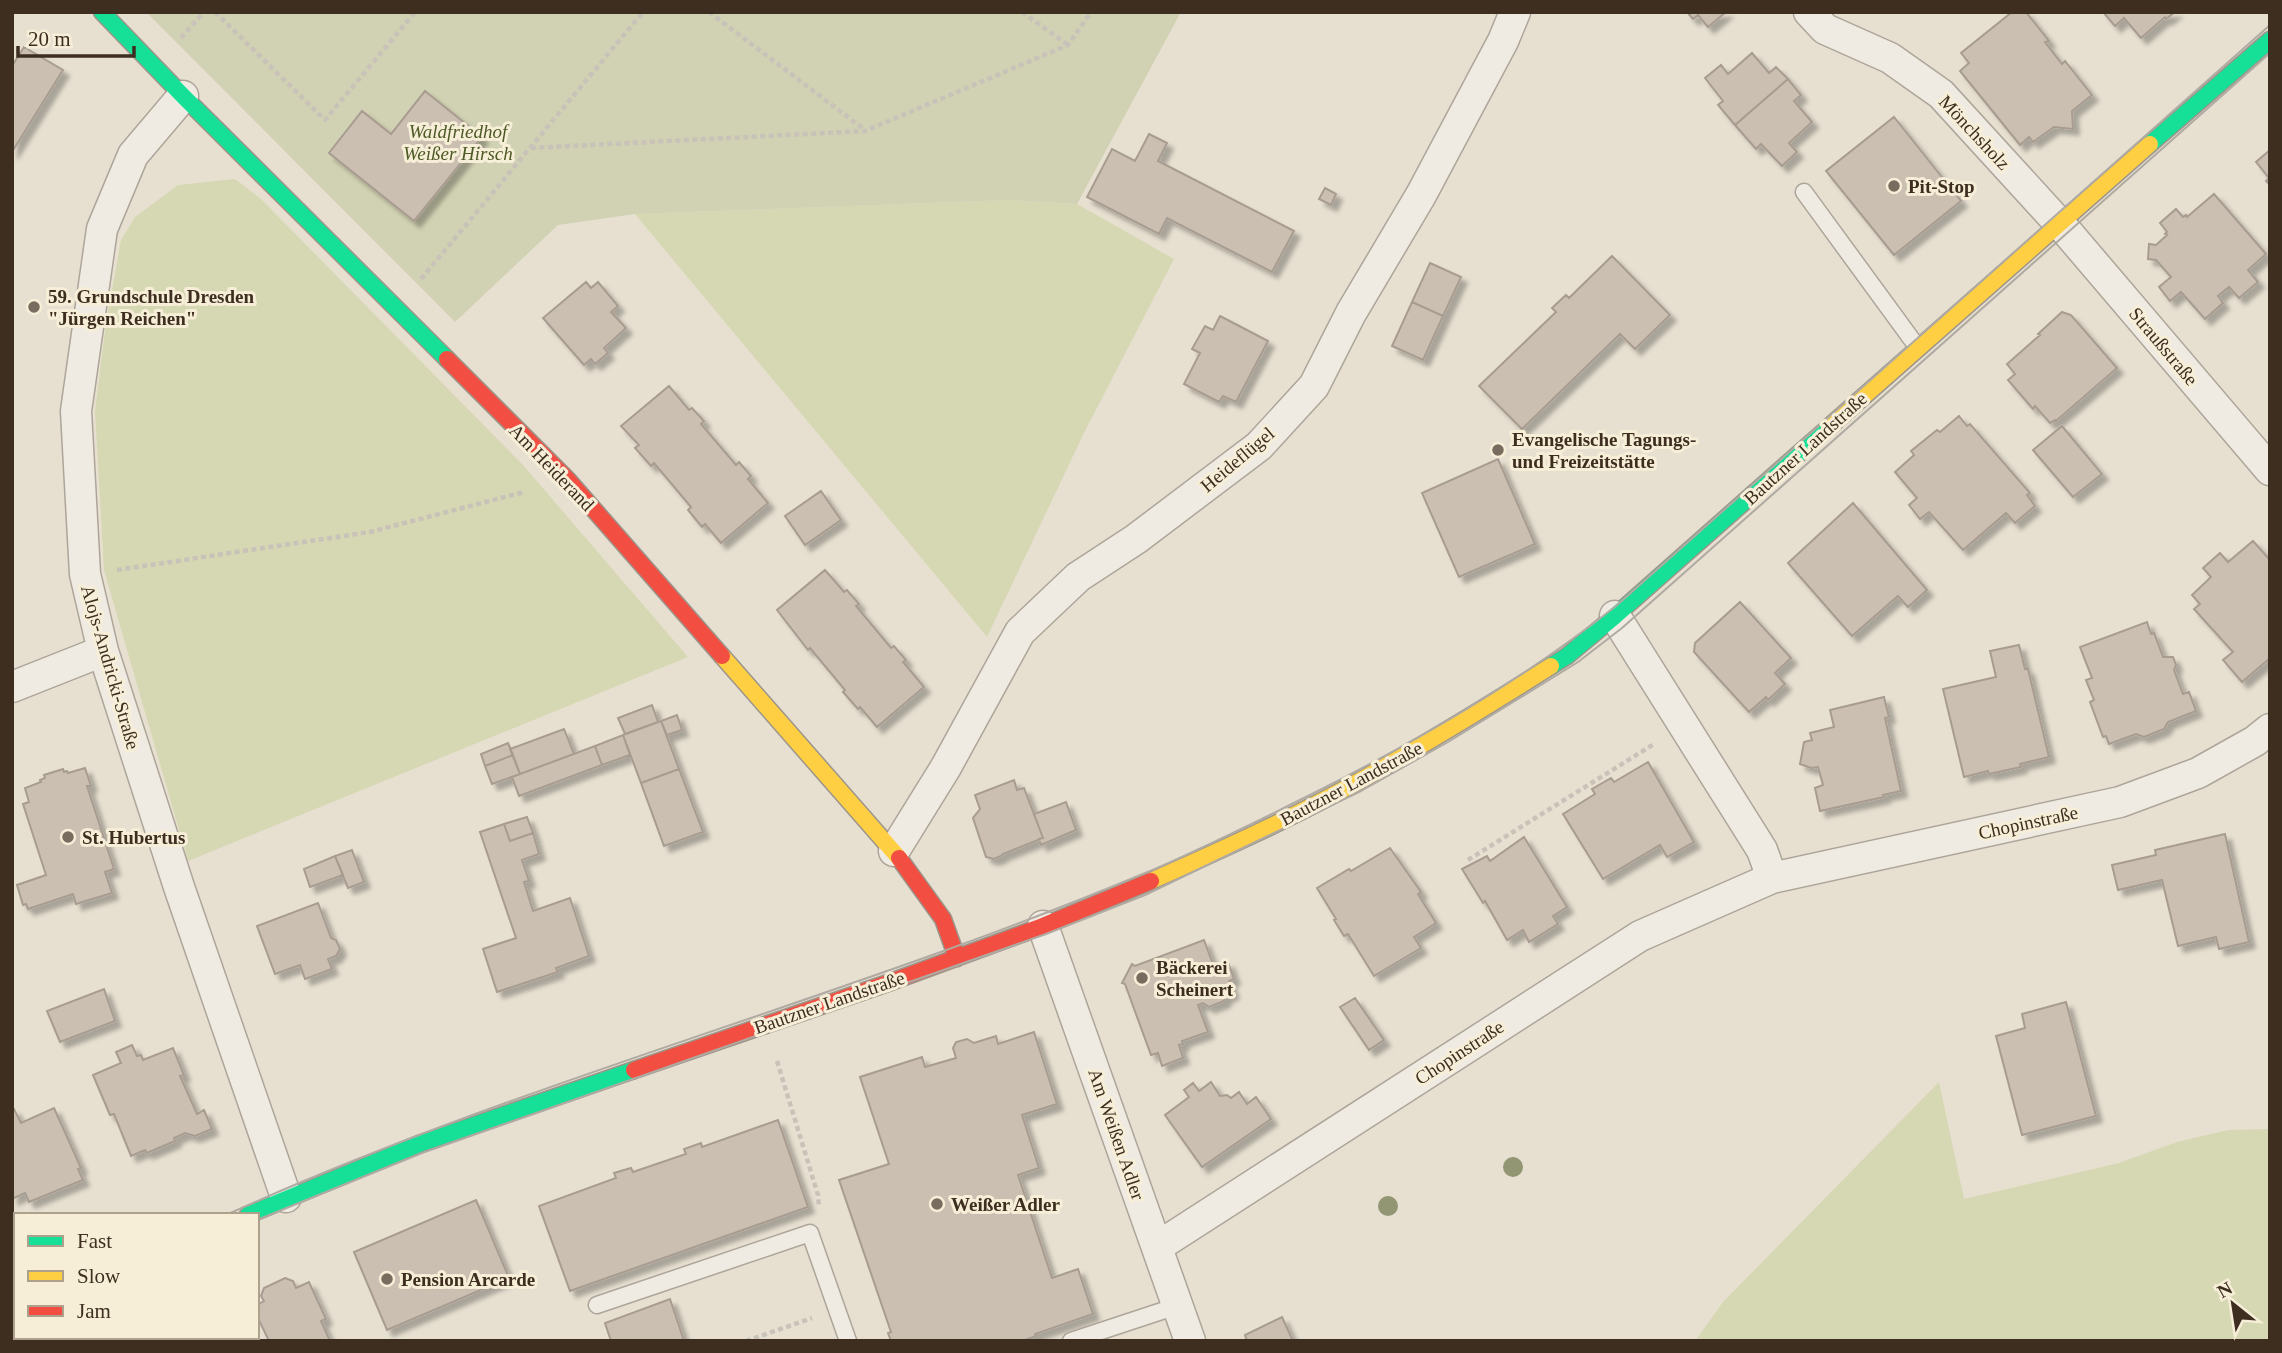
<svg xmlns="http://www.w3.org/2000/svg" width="2282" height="1353" font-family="Georgia,serif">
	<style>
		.green { fill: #d6d7b3 }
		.cemetery { fill: #d1d1b3 }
		.building { fill: #cbbfb2; stroke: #a89c90; stroke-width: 2; filter: url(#shadow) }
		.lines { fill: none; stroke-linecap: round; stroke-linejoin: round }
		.lane-casing { stroke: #ada599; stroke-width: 19 }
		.street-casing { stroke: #ada599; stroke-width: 33 }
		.fast-casing { stroke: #9c958a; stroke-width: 19 }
		.slow-casing { stroke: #9c958a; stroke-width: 19 }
		.jam-casing { stroke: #9c958a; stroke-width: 19 }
		.path { stroke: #c8c2b9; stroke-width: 4.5; stroke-dasharray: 5 3.5; stroke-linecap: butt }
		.lane { stroke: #efebe3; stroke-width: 16 }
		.street { stroke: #efebe3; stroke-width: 30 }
		.fast { stroke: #16e098; stroke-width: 16 }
		.slow { stroke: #ffcf43; stroke-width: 16 }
		.jam { stroke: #f24e42; stroke-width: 16 }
		.tram { stroke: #afaaa2; stroke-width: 2 }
		.tree { fill: #929673 }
		.poi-dot { fill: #786c5e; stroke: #f7eed8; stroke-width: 2.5 }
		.labels { text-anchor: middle; stroke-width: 6; stroke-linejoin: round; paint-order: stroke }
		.park-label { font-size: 19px; font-style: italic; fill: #4d5a26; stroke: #f7eed8 }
		.street-label { font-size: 19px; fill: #3d2e20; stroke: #f7eed8 }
		.poi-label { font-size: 19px; font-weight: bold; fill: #3d2e20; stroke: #f7eed8; text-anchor: start }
	</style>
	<defs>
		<filter id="shadow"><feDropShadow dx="6" dy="6" stdDeviation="2" flood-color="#0004"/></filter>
	</defs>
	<rect width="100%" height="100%" fill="#e7e0d1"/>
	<path class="green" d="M235,179L260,198L523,465L688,657L188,861L104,570L95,411L106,323L121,240L135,217L178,185Z
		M1009,200L1077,204L1174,259L1084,433L987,637L635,214Z
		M1939,1082L1964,1199L2119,1163L2177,1142L2228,1130L2270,1129V1341H1695L1723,1302Z"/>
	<path class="cemetery" d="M146,12H1181L1077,204L1009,200L635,214L558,225L455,322Z"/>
	<path class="building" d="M1687,12H1726L1708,27L1698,15L1693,19Z
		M2012,12H2026L2049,41L2045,42L2062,64L2065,61L2092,95L2072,111L2073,129L2054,127L2033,142L2029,137L2020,145L1960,71L1969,63L1961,53Z
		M2175,12L2166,19L2165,17L2141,38L2124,18L2115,26L2103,12Z
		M24,47L63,70L12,152V66Z
		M1752,53L1769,73L1776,67L1788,79L1735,125L1718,105L1723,101L1705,78L1721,65L1728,74Z
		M1788,79L1801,95L1794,101L1812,122L1789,143L1797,152L1782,166L1761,144L1756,149L1735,125Z
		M425,91L482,137L414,221L329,153L362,111L391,134Z
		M1894,117L1961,201L1894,255L1826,171Z
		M1149,134L1167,143L1158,161L1294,231L1272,272L1167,218L1159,234L1087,197L1112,149L1135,161Z
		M2270,150V185L2266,181L2269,178L2256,162Z
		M1325,188L1336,194L1331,205L1319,199Z
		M2214,194L2266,254L2248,270L2258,282L2239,298L2229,287L2218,296L2223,303L2205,319L2181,292L2170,301L2159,287L2171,277L2156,260L2148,259L2149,244L2156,245L2167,235L2165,234L2167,232L2160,223L2176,209L2183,217L2186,215L2187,217Z
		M1612,256L1670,315L1635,349L1620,334L1522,429L1479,386L1556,312L1552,308L1566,295L1569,298Z
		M1430,263L1461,277L1443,316L1412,302Z
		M586,282L591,288L598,282L618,306L611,312L626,328L604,348L608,353L595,364L591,359L584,365L543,318Z
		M1412,302L1443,316L1423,360L1392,346Z
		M2062,312L2071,315L2117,368L2056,421L2055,420L2050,423L2035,406L2033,409L2008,380L2015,374L2007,364L2040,335L2038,334Z
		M1220,316L1268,341L1236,402L1223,396L1219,402L1184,384L1200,353L1192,349L1205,326L1213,330Z
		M669,386L689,410L692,408L704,421L701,424L736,465L739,462L751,476L748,479L768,503L721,543L705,524L702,527L688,510L691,507L654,463L651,466L635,448L639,445L621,426Z
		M1959,416L1967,426L1970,424L2030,493L2027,495L2035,506L2015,523L2006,513L1963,550L1929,512L1920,519L1909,505L1917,498L1895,472L1914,455L1911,451L1937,430L1940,432Z
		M2062,426L2102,474L2073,497L2033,450Z
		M1498,459L1535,544L1459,577L1422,493Z
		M821,491L841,520L805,545L785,516Z
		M1853,503L1927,590L1908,607L1898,596L1852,636L1788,563Z
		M2253,541L2270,560V658L2242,682L2223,660L2233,652L2194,609L2200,604L2192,595L2211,577L2203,568L2220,553L2228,562Z
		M825,570L844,592L847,590L859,604L856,606L891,648L894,646L906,660L903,662L924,687L877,727L860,707L858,709L843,692L845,690L810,648L808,650L777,610Z
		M1740,602L1791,658L1775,673L1785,684L1768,700L1766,697L1749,712L1694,652L1695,643Z
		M2147,622L2151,634L2154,633L2163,657H2173L2176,665L2174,670L2183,694L2189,692L2196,711L2168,722L2164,729L2144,737L2136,734L2109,744L2106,736L2103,737L2090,702L2094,700L2086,680L2092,678L2080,647Z
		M2019,645L2025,669H2028L2049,757L2020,764L2021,767L1989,774L1988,771L1964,777L1943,689L1996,677L1990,651Z
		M1884,697L1889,717L1885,718L1901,791L1883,795L1884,797L1820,811L1815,788L1823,785L1818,767L1811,768L1800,764L1804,742L1812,740L1810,733L1834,727L1830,710Z
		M652,705L658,722L625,734L618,718Z
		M677,715L682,730L667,735L661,721Z
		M661,721L679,769L641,783L623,735Z
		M564,729L574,754L520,774L510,749Z
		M623,735L630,755L602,765L595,746Z
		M508,743L513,755L485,766L481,754Z
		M595,746L602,765L519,796L512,777Z
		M513,755L520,774L492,784L485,766Z
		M1648,762L1694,842L1667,857L1660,845L1603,879L1563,814L1595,794L1592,789L1611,778L1614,782Z
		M85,768L91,786H87L114,869L105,872L112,893L76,904L73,894L28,909L26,904L23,905L17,885L46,875L23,804L29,802L25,788L41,782L40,780L45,778L44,775L63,769L64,772L67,771L68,773Z
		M679,769L703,832L664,846L641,783Z
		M1014,780L1017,790L1024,788L1043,838L1003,854L1001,856L994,859L986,857L973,818L980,809L975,795Z
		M1066,802L1076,830L1041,845L1039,839L1043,838L1034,814Z
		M527,817L533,833L510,841L504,824Z
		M504,824L510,841L533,833L539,854L522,860L529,881L524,882L533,911L570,898L589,956L556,968L558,972L497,992L483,949L516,938L480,832Z
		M2225,834L2249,942L2219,949L2216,937L2178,946L2162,880L2118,890L2112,865L2156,855L2155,850Z
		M1524,837L1567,907L1553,916L1558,924L1529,942L1523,930L1507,940L1485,901L1483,903L1462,869L1487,856L1490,861Z
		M1390,848L1421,892L1418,894L1436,923L1414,937L1421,948L1374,976L1348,934L1344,936L1334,920L1336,919L1317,888L1349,869L1351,871Z
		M352,850L364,882L348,888L335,856Z
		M335,856L343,875L310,887L304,869Z
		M318,903L331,938L336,940L340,949L336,956L328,959L332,969L305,979L300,965L275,974L257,926Z
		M1204,940L1214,967L1228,962L1234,979L1229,981L1233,993L1226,996L1224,1001L1209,1007L1203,1003L1198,1005L1208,1032L1182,1041L1183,1044L1179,1045L1183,1058L1162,1066L1158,1053L1151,1055L1125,984L1122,983L1132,964L1135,966Z
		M104,989L115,1021L60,1042L47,1011Z
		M1355,998L1384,1040L1369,1050L1340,1007Z
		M2066,1002L2096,1116L2022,1135L1996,1036L2025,1028L2022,1014Z
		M1034,1032L1057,1104L1022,1115L1039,1168L1018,1175L1052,1278L1078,1269L1093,1314L1035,1334L1036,1336L1022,1341H891L888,1333L891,1332L839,1180L889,1164L860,1077L922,1057L925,1067L956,1058L953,1048L956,1042L967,1039L974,1043L996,1036L998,1044Z
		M132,1045L137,1056L141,1055L143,1060L173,1048L184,1075L180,1076L197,1114L204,1110L212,1129L195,1136L185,1133L174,1138L175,1141L147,1153L145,1150L131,1156L114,1114L110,1115L93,1075L121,1063L116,1052Z
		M1211,1082L1220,1096L1227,1095L1231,1098L1239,1092L1247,1104L1256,1097L1271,1119L1202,1167L1165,1115L1189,1097L1184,1090L1193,1083L1199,1091Z
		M54,1108L81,1168L78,1169L83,1180L29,1202L25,1193L12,1199V1110L14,1109L21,1123Z
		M778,1120L808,1207L570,1291L539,1206L616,1178L614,1173L631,1168L633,1172L686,1154L684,1149L701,1143L702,1147Z
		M476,1200L509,1278L387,1330L354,1252Z
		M285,1278L293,1281L296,1288L309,1282L326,1319L321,1321L330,1341H269L257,1316V1305L264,1301L261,1296L264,1288Z
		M670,1299L684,1341H611L605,1323Z
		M1282,1317L1293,1341H1247L1245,1335Z"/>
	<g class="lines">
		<g class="lane-casing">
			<path id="lane" d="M1804,192L1918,348
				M597,1305L810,1233L848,1341
				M1071,1341L1177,1306"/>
		</g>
		<g class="street-casing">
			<path id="street" d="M1809,12L1825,29L1890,58L1941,94L2068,233L2270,470
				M183,96L133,155L102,229L76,411L85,574L103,651L179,887L286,1197
				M1615,616L1762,850L1772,878
				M12,687L103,651
				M894,851L946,767L1020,632L1078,577L1136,539L1259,446L1314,386L1351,313L1421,195L1503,41L1515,12
				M1043,926L1190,1341
				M1157,1247L1640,936L1772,878L2120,802L2198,773L2255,741L2270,729
				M216,1337L218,1341"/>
		</g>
		<g class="fast-casing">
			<path id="fast" d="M102,12L183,96L447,359
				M2150,144L2270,40
				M1551,666L1567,656L1615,616L1829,427
				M248,1215L419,1144L634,1070"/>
		</g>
		<g class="slow-casing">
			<path id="slow" d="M1829,427L2150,144
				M722,656L899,858
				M1151,881C1221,850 1292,818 1359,781C1424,745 1488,706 1551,666
				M12,1319L16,1318"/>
		</g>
		<g class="jam-casing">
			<path id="jam" d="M447,359L568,480L722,656
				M899,858L943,919L957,958
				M634,1070L885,984L1043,926L1151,881"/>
		</g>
		<path class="path" d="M215,12L325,120L415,12
			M709,12L865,130
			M1022,12L1068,45
			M181,38L204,12
			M531,148L865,131L1068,45L1091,12
			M421,279L643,12
			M117,570L370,532L524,492
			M1468,860L1654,744
			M777,1061L818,1195L819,1207
			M746,1341L812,1318"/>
		<use href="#lane" class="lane"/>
		<use href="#street" class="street"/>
		<use href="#fast" class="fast"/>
		<use href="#slow" class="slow"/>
		<use href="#jam" class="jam"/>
		<path class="tram" d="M226,1215C521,1081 838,1001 1138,876C1194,853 1249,825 1304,798C1414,743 1520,682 1616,606L2270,25
			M257,1220L422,1153L1046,934L1145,895L1361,791L1448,742L1578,662L1622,628L2270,53
			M12,1310L16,1308
			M12,1329L16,1327"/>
	</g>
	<g class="tree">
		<circle cx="1513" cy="1167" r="10"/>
		<circle cx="1388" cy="1206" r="10"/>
	</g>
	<g class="poi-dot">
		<circle cx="1894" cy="186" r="7"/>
		<circle cx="34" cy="307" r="7"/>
		<circle cx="1498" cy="450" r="7"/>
		<circle cx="68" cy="837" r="7"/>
		<circle cx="1142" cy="978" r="7"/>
		<circle cx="937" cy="1204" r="7"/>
		<circle cx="387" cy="1279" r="7"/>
	</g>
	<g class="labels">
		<g class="park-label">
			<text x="458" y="138">Waldfriedhof<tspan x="458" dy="22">Weißer Hirsch</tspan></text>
		</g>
		<g class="street-label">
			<text transform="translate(1975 132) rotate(47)" y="7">Mönchsholz</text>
			<text transform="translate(2164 346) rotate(50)" y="7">Straußstraße</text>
			<text transform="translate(1805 448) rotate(-42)" y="7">Bautzner Landstraße</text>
			<text transform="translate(1237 459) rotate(-40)" y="7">Heideflügel</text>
			<text transform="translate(552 467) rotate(46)" y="7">Am Heiderand</text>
			<text transform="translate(111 667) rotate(74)" y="7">Alojs-Andricki-Straße</text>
			<text transform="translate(1351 783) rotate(-28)" y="7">Bautzner Landstraße</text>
			<text transform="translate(2028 822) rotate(-12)" y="7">Chopinstraße</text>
			<text transform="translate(829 1002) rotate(-19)" y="7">Bautzner Landstraße</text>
			<text transform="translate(1459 1052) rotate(-33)" y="7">Chopinstraße</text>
			<text transform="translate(1117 1134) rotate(71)" y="7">Am Weißen Adler</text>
		</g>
		<g class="poi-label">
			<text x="1908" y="193">Pit-Stop</text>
			<text x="48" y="303">59. Grundschule Dresden<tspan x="48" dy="22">"Jürgen Reichen"</tspan></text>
			<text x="1512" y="446">Evangelische Tagungs-<tspan x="1512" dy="22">und Freizeitstätte</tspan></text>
			<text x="82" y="844">St. Hubertus</text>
			<text x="1156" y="974">Bäckerei<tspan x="1156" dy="22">Scheinert</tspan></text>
			<text x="951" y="1211">Weißer Adler</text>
			<text x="401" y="1286">Pension Arcarde</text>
		</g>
	</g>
	<rect width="2282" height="1353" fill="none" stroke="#3d2e20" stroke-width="28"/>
	<rect x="14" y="1213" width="245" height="126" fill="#f7eed8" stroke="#ada18e" stroke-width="2"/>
	<rect x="28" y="1236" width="35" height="10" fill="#16e098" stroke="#ada18e" stroke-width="2"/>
	<text x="77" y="1248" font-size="21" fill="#3d2e20">Fast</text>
	<rect x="28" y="1271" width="35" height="10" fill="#ffcf43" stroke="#ada18e" stroke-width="2"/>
	<text x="77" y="1283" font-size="21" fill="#3d2e20">Slow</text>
	<rect x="28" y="1306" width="35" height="10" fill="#f24e42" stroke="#ada18e" stroke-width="2"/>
	<text x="77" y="1318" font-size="21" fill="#3d2e20">Jam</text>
	<g transform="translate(2233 1304) rotate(330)" stroke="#f7eed8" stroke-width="5" paint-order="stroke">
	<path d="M0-5L12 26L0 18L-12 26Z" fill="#3d2e20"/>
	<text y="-10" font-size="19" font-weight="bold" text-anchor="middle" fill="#3d2e20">N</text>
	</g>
	<path d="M18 46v10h116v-10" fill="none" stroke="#3d2e20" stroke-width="3.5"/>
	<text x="28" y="46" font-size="21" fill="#3d2e20" stroke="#f7eed8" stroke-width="5" paint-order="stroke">20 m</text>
</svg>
